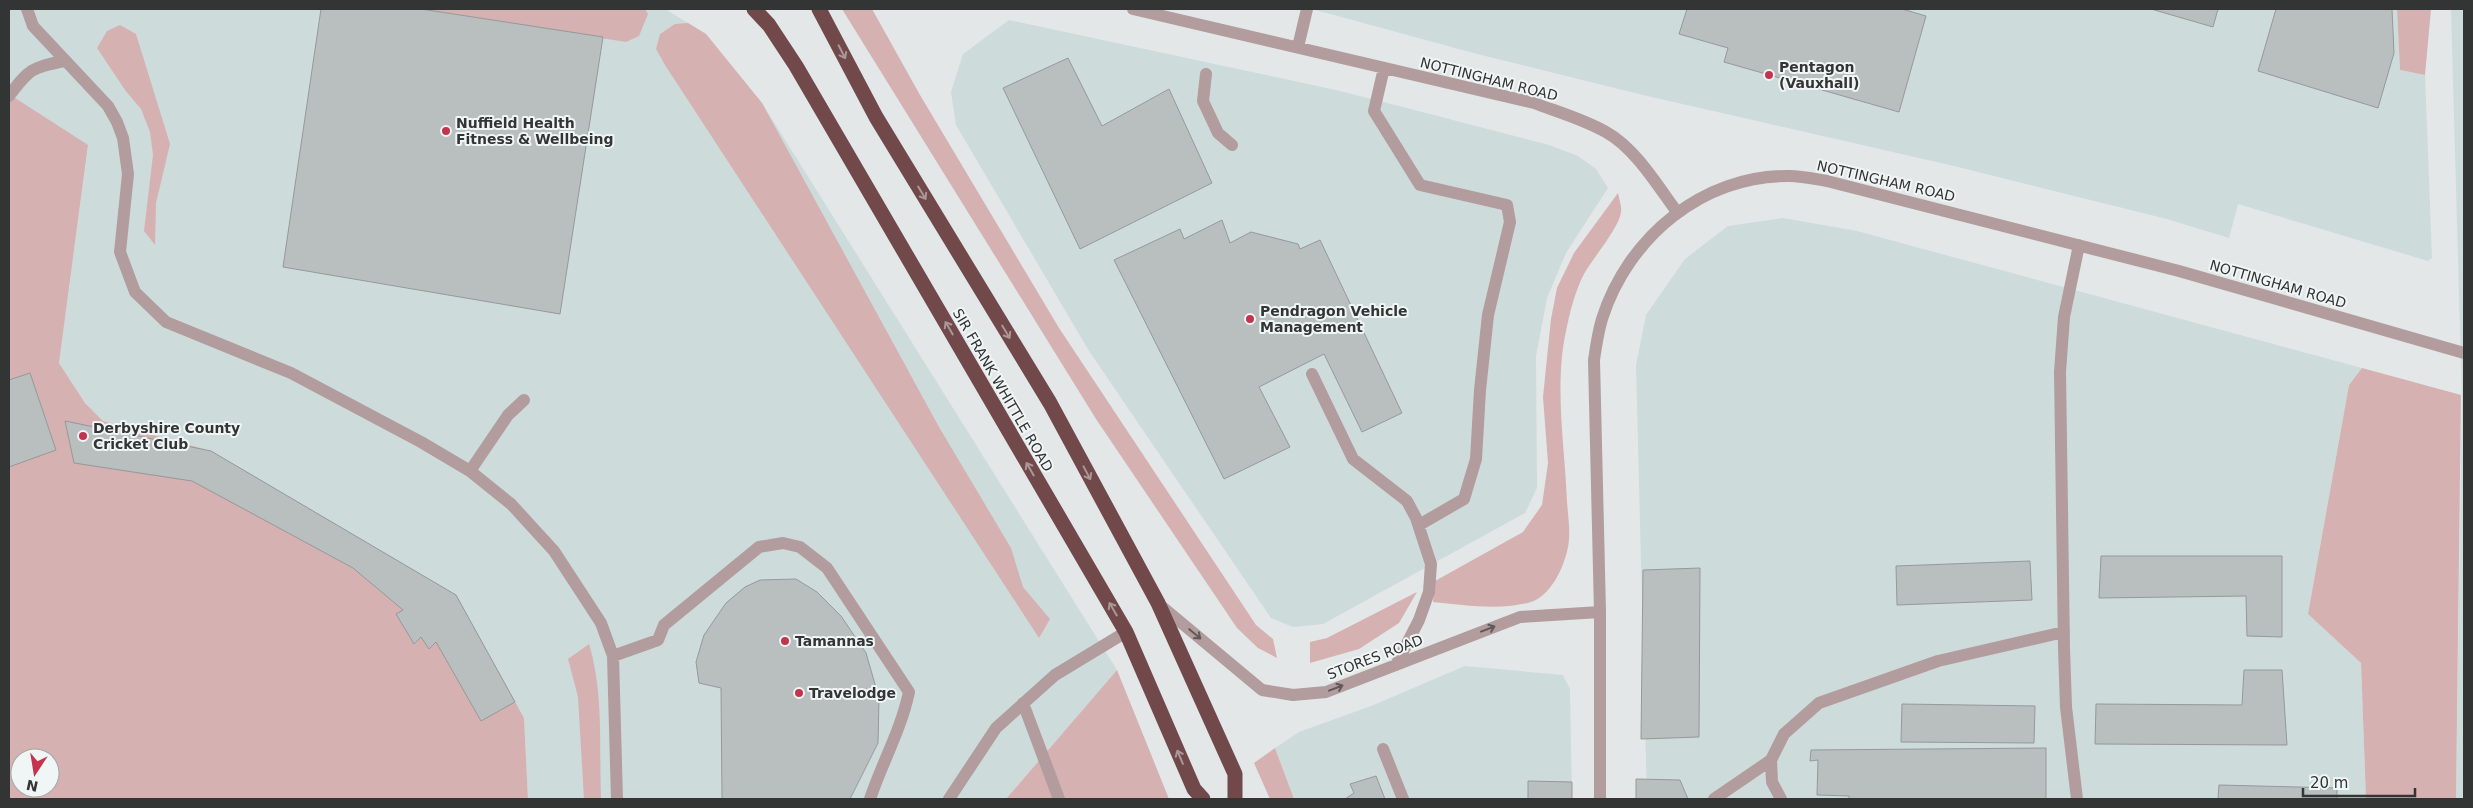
<svg xmlns="http://www.w3.org/2000/svg" width="2473" height="808" font-family="'DejaVu Sans',sans-serif">
	<style>
		.built { fill: #cedbdb }
		.green { fill: #d5b1b2; fill-rule: evenodd }
		.building { fill: #b9bebe; stroke: #959999 }
		.lines { fill: none; stroke-linecap: round; stroke-linejoin: round }
		.minor { stroke: #b29c9d; stroke-width: 12 }
		.highway { stroke: #72494b; stroke-width: 15 }
		.oneway { stroke: #ab9698 }
		.oneway2 { stroke: #5f5959 }
		.poi-dot { fill: #c4344e; stroke: #f0f5f5; stroke-width: 2 }
		.labels { text-anchor: middle; stroke-width: 4; stroke-linejoin: round; paint-order: stroke }
		.poi-label { font-size: 14px; font-weight: bold; fill: #333535; stroke: #f0f5f5; text-anchor: start }
		.street-label { font-size: 14px; fill: #333535; stroke: #f0f5f5 }
	</style>
	<rect width="100%" height="100%" fill="#e3e7e7"/>
	<path class="built" d="M9,9H665L706,34L762,103L1117,670L1006,799H528L524,718L456,595L211,451L103,421L85,403L59,363L88,146L9,94Z
		M1312,9H2397L2400,70L2425,75L2432,258L2428,261L2238,204L2229,238L2167,219L1954,166L1643,95L1477,54Z
		M2451,9H2464V799H2456L2462,399Z
		M1009,20L1336,90L1403,107L1549,145L1578,156L1596,169L1608,188L1566,253L1547,298L1536,356L1537,488L1525,513L1323,624L1293,627L1271,618L1089,351L956,125L951,92L963,54Z
		M1783,218L1857,231L2362,368L2349,385L2308,614L2361,663L2366,799H1647L1636,365L1646,315L1685,259L1728,226Z
		M1465,666L1563,675L1570,689L1572,799H1294L1275,748L1299,732L1371,706Z"/>
	<path class="green" d="M421,9H645L648,14L639,36L626,42Z
		M842,9H872L920,95L1059,328L1256,625L1273,639L1277,658L1258,648L1237,628L1096,419Z
		M2397,9H2431L2425,75L2400,70Z
		M688,23L706,34L762,103L939,427L1011,548L1023,587L1050,619L1039,638L665,65L656,49L660,34L675,24Z
		M120,25L136,34L170,144L156,203L155,245L144,231L153,155L150,132L141,109L125,90L97,48L107,31Z
		M9,94L88,145L59,363L85,403L103,421L211,451L456,595L524,718L528,799H9ZM20,758H50V788H20Z
		M1618,193C1619,199 1622,207 1621,212C1619,228 1593,258 1584,274C1575,291 1570,312 1566,331C1554,386 1565,447 1567,502C1568,514 1570,528 1569,540C1567,561 1553,595 1531,602C1500,611 1464,605 1433,602L1435,581L1523,532L1542,505L1548,463L1543,397L1551,319L1557,288L1574,253Z
		M2362,368L2461,395L2456,799H2366L2361,663L2308,614L2349,385Z
		M1417,592L1399,623L1359,649L1310,663V642L1327,638Z
		M589,644C604,693 599,749 601,799H584L578,697L568,659Z
		M1117,670L1169,799H1006Z
		M1275,748L1294,799H1270L1254,763Z"/>
	<path class="building" d="M321,9H421L603,37L560,314L283,267Z
		M1687,9H1902L1926,16L1899,112L1724,62L1728,48L1679,34Z
		M2151,9H2218L2213,27Z
		M2276,9H2392L2394,53L2378,108L2258,71Z
		M1068,58L1102,126L1169,89L1212,183L1080,249L1003,88Z
		M1222,220L1230,243L1251,232L1298,244L1300,249L1320,240L1402,413L1362,432L1324,354L1259,387L1290,447L1224,479L1114,260L1180,229L1184,239Z
		M30,373L56,450L9,467V380Z
		M65,421L211,451L456,595L515,702L481,721L436,642L429,649L421,637L414,644L396,614L403,610L353,568L192,481L74,463Z
		M2101,556H2282V637L2247,636L2246,596L2099,598Z
		M2030,561L2032,600L1897,605L1896,566Z
		M1700,568L1699,737L1641,739L1643,570Z
		M796,579L817,592L841,616L866,653L879,698L878,743L850,799H722L721,688L699,683L696,662L704,635L726,603L745,587L760,580Z
		M2244,670H2282L2287,745L2095,744L2096,704L2242,705Z
		M1902,704L2035,706L2034,743L1901,742Z
		M2046,748V799H1849V796L1817,795L1818,760L1810,761L1811,750Z
		M1376,776L1385,799H1345L1354,793L1350,784Z
		M1636,779L1680,780L1688,799H1636Z
		M1528,781L1572,782V799H1528Z
		M2219,785L2337,788V799H2218Z"/>
	<g class="lines">
		<path class="minor" d="M27,9L33,26L108,106L117,122L123,138L128,174L120,252L135,292L166,322L291,373L421,442L470,471L511,504L554,551L601,623L613,656L617,799
			M1133,9L1534,103C1558,112 1583,119 1606,132C1635,148 1657,185 1677,212
			M1298,47L1307,9
			M1384,68L1374,111L1420,185L1507,205L1510,222L1488,315L1480,390L1476,459L1464,499L1419,525
			M1206,74L1203,101L1218,133L1232,145
			M9,96C29,69 32,67 65,61
			M1312,374L1353,459L1407,501L1416,518L1431,564L1429,592L1419,620L1396,665
			M470,471L508,415L524,400
			M1160,605L1262,690L1293,695L1326,692L1520,617L1600,612
			M613,656L658,640L664,625L759,547L783,543L800,547L827,568L909,692C901,730 882,763 870,799
			M1023,703L1059,799
			M1383,749L1403,799
			M949,799L996,728L1055,675L1126,632
			M1600,799V612L1594,360C1596,346 1598,332 1602,319C1628,237 1703,175 1789,176C1802,176 1815,179 1827,181L2179,271L2464,353
			M1714,799L1771,760
			M1781,799L1772,782L1771,760L1784,734L1819,703L1938,661L2064,632
			M2077,799L2066,707L2064,648L2060,372L2064,317L2079,245"/>
		<path class="highway" d="M754,9L769,25L796,66L1126,632L1194,789L1203,799
			M819,9L876,117L1050,403L1158,603L1235,774V799"/>
	</g>
	<defs><path id="oneway-shaft" d="M-6 0H5M1.5-3L5.5 0L1.5 3" fill="none" stroke-width="1.6" stroke-linecap="round" stroke-linejoin="round" transform="scale(1.25)"/></defs>
	<g class="oneway">
		<use href="#oneway-shaft" transform="translate(842 52) rotate(63)"/>
		<use href="#oneway-shaft" transform="translate(922 193) rotate(59)"/>
		<use href="#oneway-shaft" transform="translate(949 328) rotate(-120)"/>
		<use href="#oneway-shaft" transform="translate(1006 332) rotate(59)"/>
		<use href="#oneway-shaft" transform="translate(1030 469) rotate(-120)"/>
		<use href="#oneway-shaft" transform="translate(1087 473) rotate(62)"/>
		<use href="#oneway-shaft" transform="translate(1113 609) rotate(-120)"/>
		<use href="#oneway-shaft" transform="translate(1180 757) rotate(-113)"/>
	</g>
	<g class="oneway2">
		<use href="#oneway-shaft" transform="translate(1488 629) rotate(-21)"/>
		<use href="#oneway-shaft" transform="translate(1195 634) rotate(40)"/>
		<use href="#oneway-shaft" transform="translate(1336 688) rotate(-21)"/>
	</g>
	<g class="poi-dot">
		<circle cx="1769" cy="75" r="5"/>
		<circle cx="446" cy="131" r="5"/>
		<circle cx="1250" cy="319" r="5"/>
		<circle cx="83" cy="436" r="5"/>
		<circle cx="785" cy="641" r="5"/>
		<circle cx="799" cy="693" r="5"/>
	</g>
	<g class="labels">
		<g class="poi-label">
			<text x="1779" y="72">Pentagon<tspan x="1779" dy="16">(Vauxhall)</tspan></text>
			<text x="456" y="128">Nuffield Health<tspan x="456" dy="16">Fitness &amp; Wellbeing</tspan></text>
			<text x="1260" y="316">Pendragon Vehicle<tspan x="1260" dy="16">Management</tspan></text>
			<text x="93" y="433">Derbyshire County<tspan x="93" dy="16">Cricket Club</tspan></text>
			<text x="795" y="646">Tamannas</text>
			<text x="809" y="698">Travelodge</text>
		</g>
		<g class="street-label">
			<text transform="translate(1489 79) rotate(14)" y="5">NOTTINGHAM ROAD</text>
			<text transform="translate(1886 181) rotate(13)" y="5">NOTTINGHAM ROAD</text>
			<text transform="translate(2278 284) rotate(16)" y="5">NOTTINGHAM ROAD</text>
			<text transform="translate(1003 390) rotate(60)" y="5">SIR FRANK WHITTLE ROAD</text>
			<text transform="translate(1375 657) rotate(-21)" y="5">STORES ROAD</text>
		</g>
	</g>
	<rect width="2473" height="808" fill="none" stroke="#333535" stroke-width="20"/>
	<g transform="translate(35 773) rotate(192)"><circle r="24" fill="#f0f5f5" stroke="#a4a8a8"/>
	<path d="M0-4L9 19L0 12L-9 19Z" fill="#c4344e"/>
	<text y="-8" font-size="14" font-weight="bold" text-anchor="middle" fill="#333535">N</text>
	</g>
	<path d="M2303 788v8h112v-8" fill="none" stroke="#333535" stroke-width="2.5"/>
	<text x="2310" y="788" font-size="15" fill="#333535" stroke="#f0f5f5" stroke-width="4" paint-order="stroke">20 m</text>
</svg>
